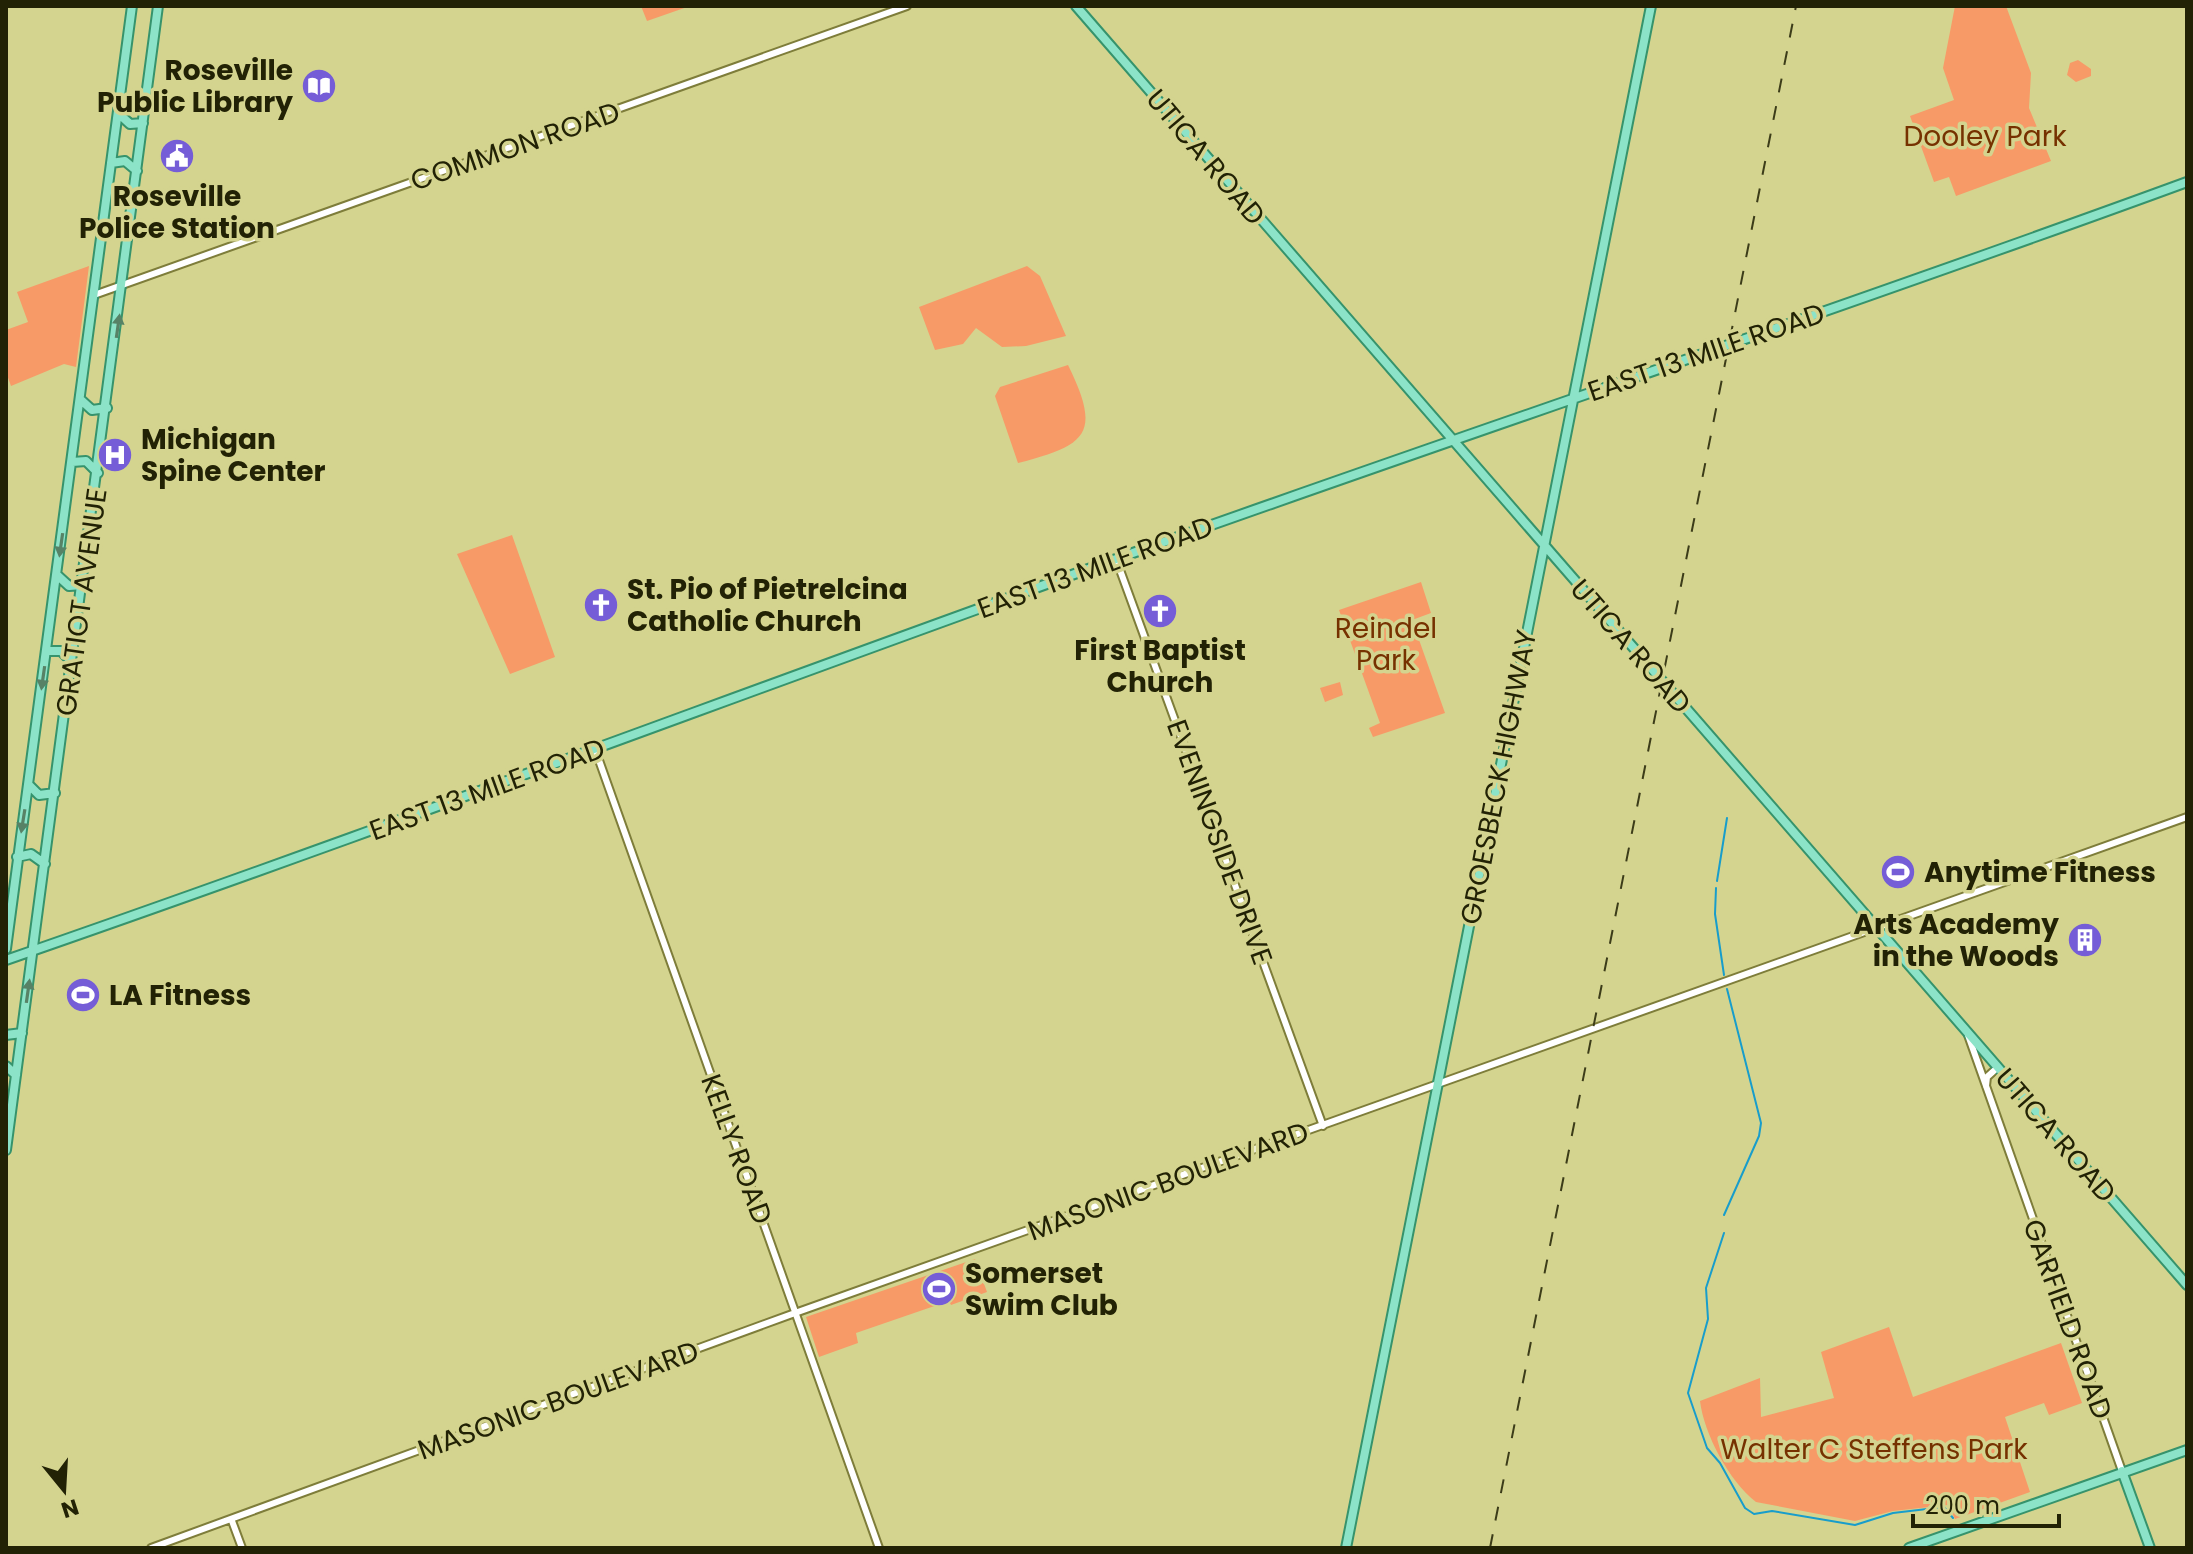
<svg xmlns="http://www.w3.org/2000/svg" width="2193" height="1554" font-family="Poppins,sans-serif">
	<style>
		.green { fill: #f79a67 }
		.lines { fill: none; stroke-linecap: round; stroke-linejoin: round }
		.stream { stroke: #189dcb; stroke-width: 2 }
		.minor-casing { stroke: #7e7d3a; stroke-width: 10 }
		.major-casing { stroke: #36936c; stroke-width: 12 }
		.minor { stroke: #fff; stroke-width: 6 }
		.major { stroke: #8ce3c8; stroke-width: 8 }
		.rail { stroke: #3c3c19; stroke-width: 2; stroke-dasharray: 14 14; stroke-linecap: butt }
		.oneway { fill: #578266 }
		.labels { text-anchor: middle; stroke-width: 7; stroke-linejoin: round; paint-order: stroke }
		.poi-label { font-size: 28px; font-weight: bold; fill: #222205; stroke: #d4d48f; text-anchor: start }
		.park-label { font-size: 28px; fill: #763100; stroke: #d4d48f }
		.street-label { font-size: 28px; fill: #222205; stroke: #d4d48f }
	</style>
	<rect width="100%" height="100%" fill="#d4d48f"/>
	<path class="green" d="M641,6H690L647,21Z
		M1955,6H2006L2031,73L2029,108L2051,161L1956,196L1949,177L1934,182L1910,116L1954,100L1943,68Z
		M2078,60L2091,69V76L2076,82L2067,75L2070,63Z
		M89,266L76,367L64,364L11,386L6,372V330L28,322L17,292Z
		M1027,266L1040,276L1066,336L1026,346L1002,347L976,328L963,344L935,350L919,307Z
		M1068,365C1102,434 1087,445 1018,463L995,396L1000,387Z
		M512,535L555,657L510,674L457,554Z
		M1421,582L1431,613L1412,620L1445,713L1373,737L1369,728L1380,723L1339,610Z
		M1340,682L1343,695L1325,702L1320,688Z
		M975,1259L987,1292L951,1305L949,1301L856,1333L858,1343L819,1357L806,1317Z
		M1889,1327L1913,1397L2061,1343L2082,1403L2049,1415L2044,1403L2005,1417L2030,1492L1955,1519L1948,1505L1893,1511L1855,1521L1756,1502C1729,1481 1704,1434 1700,1401L1760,1378L1761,1417L1834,1398L1821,1352Z"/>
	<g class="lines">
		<path class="stream" d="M1717,881L1727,818
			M1716,888L1715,914L1724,975
			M1724,1215L1759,1136L1761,1123L1727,989
			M1724,1233L1706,1288L1708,1319L1688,1393L1707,1448L1720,1463L1745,1508L1754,1514L1772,1511L1855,1525L1893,1513L1944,1507L1953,1518
			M1964,1547V1548"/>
		<g class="minor-casing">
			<path id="minor" d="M94,295L907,6
				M1116,559L1323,1126
				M595,749L879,1548
				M1968,1035L2122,1471
				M1986,1086L1987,1077L1997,1068
				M232,1521L242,1548
				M151,1548L795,1313L2187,817"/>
		</g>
		<g class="major-casing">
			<path id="major" d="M1076,6L2187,1285
				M118,113L130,124L143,123
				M111,163L125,161L137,171
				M81,400L92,410L107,408
				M72,462L86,461L98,473
				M57,575L69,586L83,585
				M46,651H61L73,663
				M29,785L39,795L55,793
				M17,857L31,854L45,864
				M6,949L132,6
				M6,960C387,828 764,685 1144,549C1491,425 1841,309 2187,182
				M6,1035L22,1033
				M6,1066L16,1075
				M6,1150L158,6
				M2122,1471L2150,1548
				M1346,1548L1651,6
				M1909,1548L2187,1450"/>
		</g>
		<use href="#minor" class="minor"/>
		<use href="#major" class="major"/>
		<path class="rail" d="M1490,1548L1796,6"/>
	</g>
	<defs><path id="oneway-solid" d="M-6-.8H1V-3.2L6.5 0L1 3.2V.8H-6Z" transform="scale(2)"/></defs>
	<g class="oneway">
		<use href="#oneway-solid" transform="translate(118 326) rotate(-82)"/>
		<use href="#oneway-solid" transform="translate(61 545) rotate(98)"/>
		<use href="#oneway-solid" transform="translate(43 678) rotate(98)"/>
		<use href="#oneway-solid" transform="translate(23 821) rotate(99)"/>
		<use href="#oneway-solid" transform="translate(28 991) rotate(-82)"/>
	</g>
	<defs>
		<g id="library-disc" transform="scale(1.8)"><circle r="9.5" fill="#755dd7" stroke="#d4d48f"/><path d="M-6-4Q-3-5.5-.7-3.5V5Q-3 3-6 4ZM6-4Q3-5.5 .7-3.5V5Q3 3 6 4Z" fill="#fff"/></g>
		<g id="civic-disc" transform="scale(1.8)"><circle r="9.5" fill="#755dd7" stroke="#d4d48f"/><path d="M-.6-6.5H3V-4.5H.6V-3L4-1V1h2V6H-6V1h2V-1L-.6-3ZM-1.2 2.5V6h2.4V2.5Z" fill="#fff"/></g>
		<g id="hospital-disc" transform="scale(1.8)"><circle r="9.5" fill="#755dd7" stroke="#d4d48f"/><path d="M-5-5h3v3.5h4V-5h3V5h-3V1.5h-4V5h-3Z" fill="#fff"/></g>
		<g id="church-disc" transform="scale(1.8)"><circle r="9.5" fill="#755dd7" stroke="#d4d48f"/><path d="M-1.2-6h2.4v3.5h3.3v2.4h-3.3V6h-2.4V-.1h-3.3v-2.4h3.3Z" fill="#fff"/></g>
		<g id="stadium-disc" transform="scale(1.8)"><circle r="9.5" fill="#755dd7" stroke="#d4d48f"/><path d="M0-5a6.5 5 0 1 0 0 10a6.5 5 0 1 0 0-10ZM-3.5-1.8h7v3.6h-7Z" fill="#fff"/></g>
		<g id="building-disc" transform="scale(1.8)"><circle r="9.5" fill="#755dd7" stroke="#d4d48f"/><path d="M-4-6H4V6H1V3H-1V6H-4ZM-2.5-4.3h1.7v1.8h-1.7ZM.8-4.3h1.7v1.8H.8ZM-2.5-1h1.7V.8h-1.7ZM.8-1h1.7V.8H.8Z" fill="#fff"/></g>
	</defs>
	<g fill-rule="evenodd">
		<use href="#library-disc" x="319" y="86"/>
		<use href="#civic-disc" x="177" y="156"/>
		<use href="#hospital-disc" x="115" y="455"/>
		<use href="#church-disc" x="601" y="605"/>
		<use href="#church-disc" x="1160" y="611"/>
		<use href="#stadium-disc" x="1898" y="872"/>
		<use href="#building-disc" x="2085" y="940"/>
		<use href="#stadium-disc" x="83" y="995"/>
		<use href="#stadium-disc" x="939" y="1289"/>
	</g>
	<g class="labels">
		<g class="poi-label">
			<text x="293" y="80" text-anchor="end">Roseville<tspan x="293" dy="32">Public Library</tspan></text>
			<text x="177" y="206" text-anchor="middle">Roseville<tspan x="177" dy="32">Police Station</tspan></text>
			<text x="141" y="449">Michigan<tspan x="141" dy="32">Spine Center</tspan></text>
			<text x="627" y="599">St. Pio of Pietrelcina<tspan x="627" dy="32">Catholic Church</tspan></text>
			<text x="1160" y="660" text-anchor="middle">First Baptist<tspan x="1160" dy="32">Church</tspan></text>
			<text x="1924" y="882">Anytime Fitness</text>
			<text x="2059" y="934" text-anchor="end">Arts Academy<tspan x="2059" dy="32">in the Woods</tspan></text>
			<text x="109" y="1005">LA Fitness</text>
			<text x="965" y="1283">Somerset<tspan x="965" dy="32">Swim Club</tspan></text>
		</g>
		<g class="park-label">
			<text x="1985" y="146">Dooley Park</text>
			<text x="1386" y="638">Reindel<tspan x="1386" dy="32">Park</tspan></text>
			<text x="1874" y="1459">Walter C Steffens Park</text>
		</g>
		<g class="street-label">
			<text transform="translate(515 146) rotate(-19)" y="10">COMMON ROAD</text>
			<text transform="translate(1206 157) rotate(50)" y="10">UTICA ROAD</text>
			<text transform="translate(1706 352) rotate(-19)" y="10">EAST 13 MILE ROAD</text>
			<text transform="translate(1095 567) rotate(-20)" y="10">EAST 13 MILE ROAD</text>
			<text transform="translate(81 602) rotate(-82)" y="10">GRATIOT AVENUE</text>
			<text transform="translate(1631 646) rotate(49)" y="10">UTICA ROAD</text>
			<text transform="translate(1498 777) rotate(-79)" y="10">GROESBECK HIGHWAY</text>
			<text transform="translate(487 789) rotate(-20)" y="10">EAST 13 MILE ROAD</text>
			<text transform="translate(1220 842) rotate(70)" y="10">EVENINGSIDE DRIVE</text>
			<text transform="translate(2056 1135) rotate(49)" y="10">UTICA ROAD</text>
			<text transform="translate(737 1149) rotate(70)" y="10">KELLY ROAD</text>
			<text transform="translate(1168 1181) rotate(-20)" y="10">MASONIC BOULEVARD</text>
			<text transform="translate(2068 1319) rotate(70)" y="10">GARFIELD ROAD</text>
			<text transform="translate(558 1400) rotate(-20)" y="10">MASONIC BOULEVARD</text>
		</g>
	</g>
	<rect width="2193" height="1554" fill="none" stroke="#222205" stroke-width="16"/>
	<g transform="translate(64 1490) rotate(162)" stroke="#d4d48f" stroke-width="6" paint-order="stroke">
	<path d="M0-6L14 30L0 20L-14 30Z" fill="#222205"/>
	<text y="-12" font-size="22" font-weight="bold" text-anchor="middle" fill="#222205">N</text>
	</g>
	<path d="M1913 1514v12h146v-12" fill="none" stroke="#222205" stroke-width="4"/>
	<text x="1925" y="1514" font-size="24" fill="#222205" stroke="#d4d48f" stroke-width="6" paint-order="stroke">200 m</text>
</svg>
